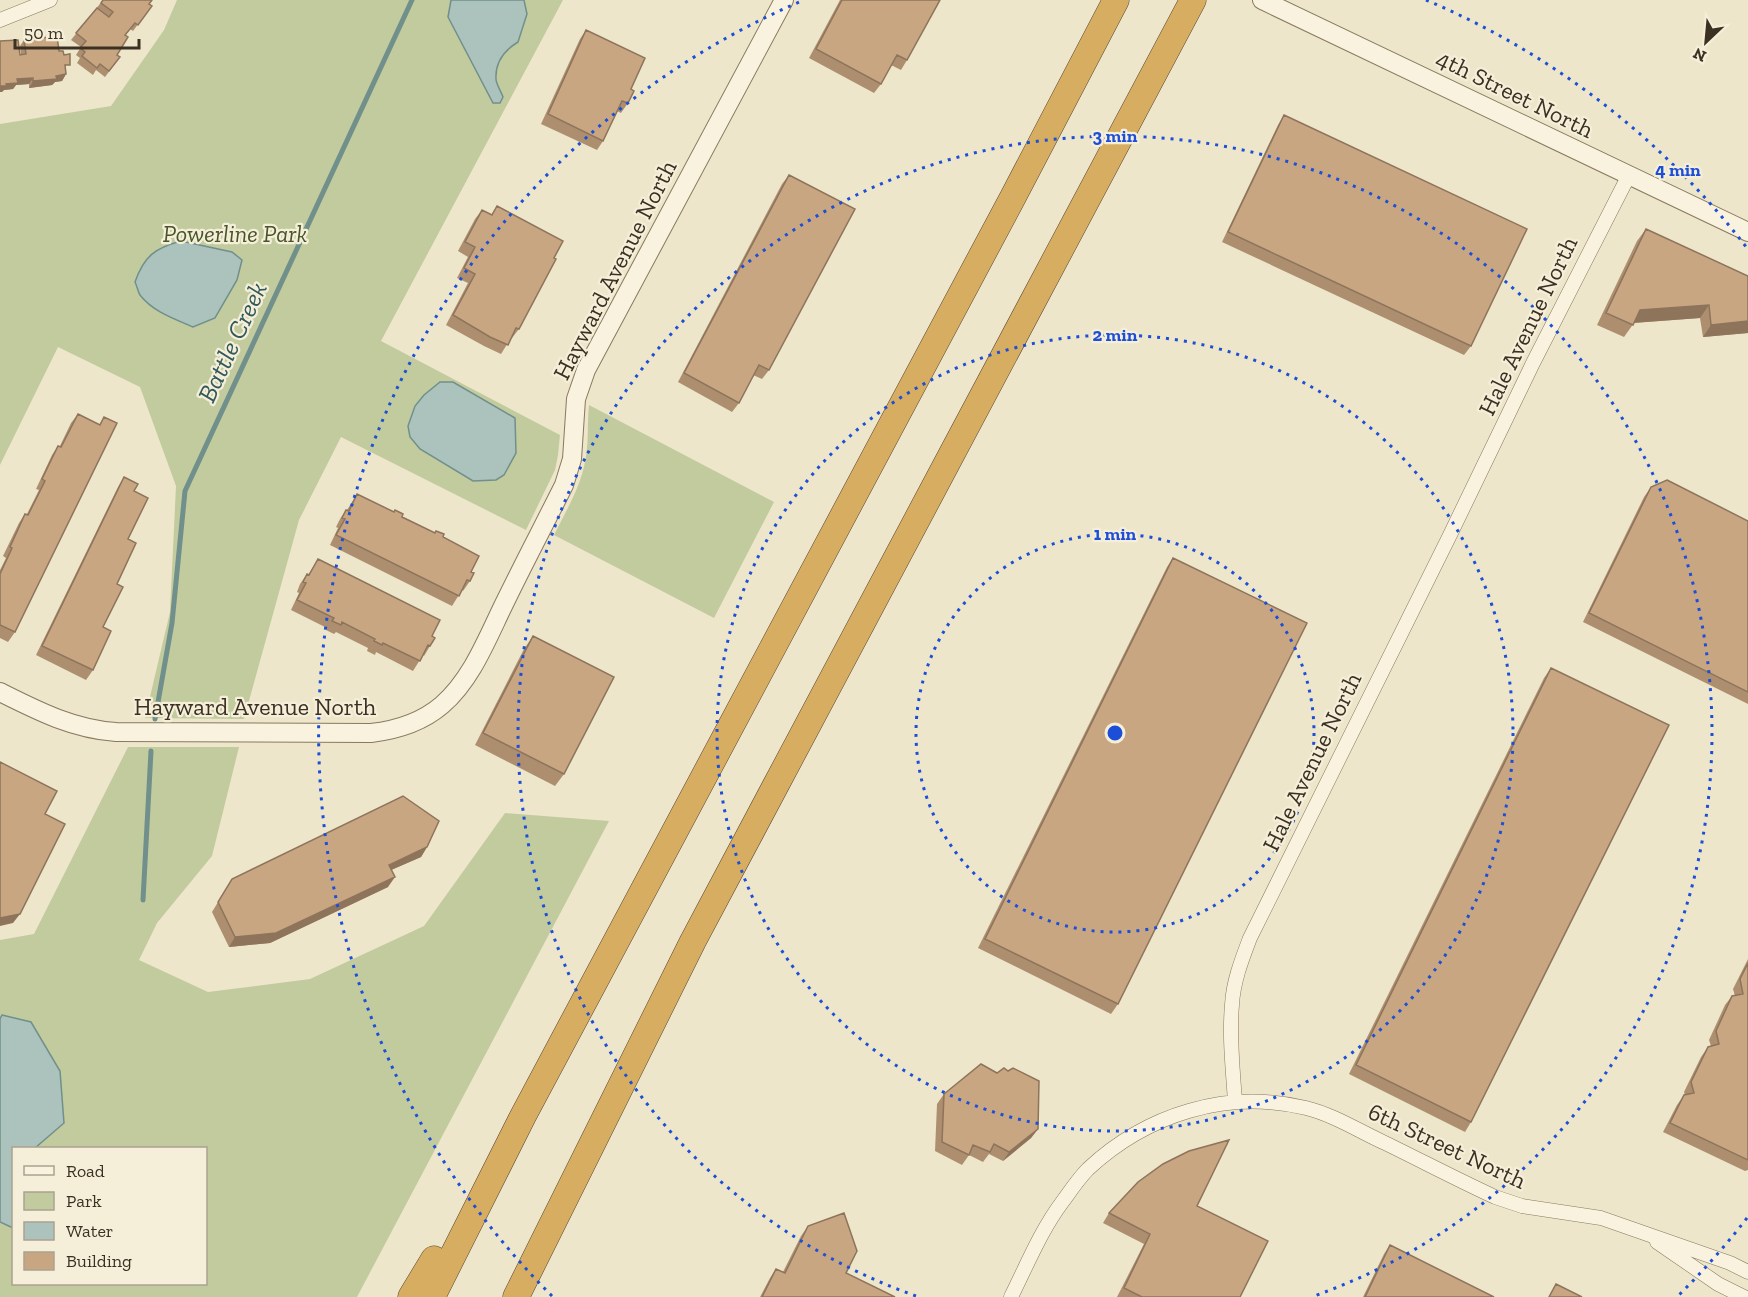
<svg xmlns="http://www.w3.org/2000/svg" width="1748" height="1297" font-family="'Zilla Slab',serif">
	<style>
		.green { fill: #c2cb9e; fill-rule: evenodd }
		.water { fill: #abc2bd; stroke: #71908b; stroke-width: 1.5 }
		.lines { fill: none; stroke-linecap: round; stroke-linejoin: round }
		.stream { stroke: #71908b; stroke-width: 5 }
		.minor-casing { stroke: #89795f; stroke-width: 15 }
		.tertiary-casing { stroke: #89795f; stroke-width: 20 }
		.motorway-casing { stroke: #584733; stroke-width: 27 }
		.minor { stroke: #f8f2de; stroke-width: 14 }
		.tertiary { stroke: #f8f2de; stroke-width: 18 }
		.motorway { stroke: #d7ad61; stroke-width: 26 }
		.wall { fill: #ad8f70 }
		.shaded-wall { fill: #8d745b }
		.building { fill: #c9a682; stroke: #8d745b; stroke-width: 1.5 }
		.ring { fill: none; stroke: #1d4ed8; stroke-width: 3; stroke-dasharray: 3 6 }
		.labels { text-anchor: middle; stroke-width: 4.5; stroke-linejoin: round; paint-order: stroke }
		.street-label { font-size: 24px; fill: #3b3022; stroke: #f5efda }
		.park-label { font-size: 24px; font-style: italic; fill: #475629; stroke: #f5efda }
		.water-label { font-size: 26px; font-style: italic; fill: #32595a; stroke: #f5efda }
		.centre { fill: #1d4ed8; stroke: #f5efda; stroke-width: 3 }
		.ring-label { font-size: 18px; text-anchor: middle; font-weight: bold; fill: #1d4ed8; stroke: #f5efda; stroke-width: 4.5; stroke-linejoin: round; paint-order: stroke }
	</style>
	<rect width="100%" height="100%" fill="#ede6ca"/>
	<path class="green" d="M177,0H563L381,341L560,435L558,455L555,470L526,530L341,437L299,520L244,719L145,718L170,612L176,486L140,387L58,347L0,465V124L111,106L164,30Z
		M589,405L774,502L714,618L554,535C566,511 580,488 585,462C589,443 587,424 589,405Z
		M128,747H239L212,856L157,923L139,960L208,992L310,979L424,926L505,813L609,821L357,1297H0V940L34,934ZM14,1148H206V1284H14Z"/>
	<path class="water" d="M451,0H524L527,14L518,42C505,50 495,62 496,79C496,84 501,91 503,97L500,103H493L448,17Z
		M181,241L232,252L242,260L237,280L215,318L193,327C175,319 153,312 140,295C138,292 137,286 135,282C144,256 155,248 181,241Z
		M440,382H453L515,418L516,453L504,475L496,480L473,481L420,449L410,437L408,426L415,406L424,395Z
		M2,1015L31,1022L60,1071L64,1123L35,1148H14L13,1228L0,1222V1019Z"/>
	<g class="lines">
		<path class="stream" d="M155,719L172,623L185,491L412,0
			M143,900L151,751"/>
		<g class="minor-casing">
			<path id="minor" d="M0,20L50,0
				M1235,1102C1233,1070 1229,1037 1232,1005C1233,982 1242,959 1250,938L1450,535L1533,363L1629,175
				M1657,1242L1718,1284L1744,1297
				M1011,1297C1027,1265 1041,1230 1063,1201C1071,1190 1079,1178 1088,1169C1147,1114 1227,1089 1306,1108C1334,1115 1359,1131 1385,1143C1422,1161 1458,1180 1495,1197L1522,1206L1601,1218L1730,1263L1748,1272"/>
		</g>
		<g class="tertiary-casing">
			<path id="tertiary" d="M1262,0L1748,232
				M0,692C38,711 73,729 116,732L371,733C397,730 421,723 442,705C473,678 488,636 506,600C525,561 545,523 564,485L572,459L576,399L586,370L784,0"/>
		</g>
		<g class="motorway-casing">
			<path id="motorway" d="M411,1297L434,1259
				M432,1297L523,1116L1013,197L1116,0
				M516,1297L693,941L1193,0"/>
		</g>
		<use href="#minor" class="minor"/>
		<use href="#tertiary" class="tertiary"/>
		<use href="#motorway" class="motorway"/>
	</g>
	<path class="wall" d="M103,0L149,4L147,12L133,31L130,29L125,36L117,55L120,57L105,77L96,70L93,75L77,63L80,58L76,55L81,47L71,40Z
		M840,0H940L907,60L901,70L891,65L881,84L874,93L809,58Z
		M586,30L631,89L628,103L621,113L617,111L603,141L597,150L541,124L580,39Z
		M24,40L59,51L66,71V74L62,81L55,82L52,85L29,88V84L16,85L13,89L4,90L2,92L21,55L20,46Z
		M1284,115L1471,346L1464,355L1222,242L1278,125Z
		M789,175L769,370L762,379L753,375L739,403L732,412L678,382L782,184Z
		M497,206L519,329L512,338H511L501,354L484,346L446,325L468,283L457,278L468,257L458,251L475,219L482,210L491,215Z
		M1646,229L1748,276V333L1703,337L1700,318L1634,323L1624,337L1597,325L1637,241Z
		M78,414L99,425L104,417L15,632L8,642L0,638V570L6,558L3,556L19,523L25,514H27L39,490L36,489L52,455L58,446H60L71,423Z
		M124,477L134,491L128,539L117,584L103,627L93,670L86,680L36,655L118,487Z
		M1651,487L1748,521V704L1583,622L1644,497Z
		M357,494L443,537L471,572L470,581L463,591L462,590L452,606L330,545L338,528L336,527L340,519L346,510H347Z
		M1173,558L1118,1004L1111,1014L978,948L1167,567Z
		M318,559L432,636L430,646L424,656L423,655L413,671L376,652L375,655L367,651L368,648L336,632L334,634L326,630L327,628L291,610L299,593L297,592L300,584L307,574L308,575Z
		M533,636L564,774L555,786L475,745L524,649Z
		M1551,668L1471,1122L1465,1132L1349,1074L1544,678Z
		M427,847L421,857L391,870L388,887L270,943L229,947L212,912L232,879Z
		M1748,959V1170L1745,1171L1663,1132L1677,1105L1684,1095H1685L1684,1092L1701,1057L1708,1047L1711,1046L1709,1040L1725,1005L1732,996H1735L1733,989Z
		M944,1094L1038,1129L1031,1138L1003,1161L989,1154L983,1162L969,1155L962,1165L935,1151L937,1104Z
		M1197,1206L1240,1297H1117L1144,1244L1103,1223L1109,1213Z
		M808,1226L846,1273L895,1297H760L770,1278L776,1269L783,1272L801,1236Z
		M1390,1245L1494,1297H1363L1384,1254Z"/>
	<path class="shaded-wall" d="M66,74L62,81L55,82L52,85L29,88L33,81L56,76Z
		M33,78L29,84L16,85L13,89L4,90L2,92H0V86L17,79Z
		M1709,305L1700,318L1631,323L1640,310Z
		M1748,321V333L1703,337L1711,325Z
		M427,847L421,857L382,874L389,865Z
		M395,877L388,887L270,943L229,947L235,937Z
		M20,914L13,923L0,926V918Z
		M1038,1129L1031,1138L1003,1161L1009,1152Z"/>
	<path class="building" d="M103,0H152L149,4L152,6L138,25L135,23L125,35L128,37L117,55L120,57L109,71L100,64L97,68L82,56L85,52L80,48L86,41L76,33L97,8L109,17L113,12L101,3Z
		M842,0H940L907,60L897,55L881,84L816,49Z
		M586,30L645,58L631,89L634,91L628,103L622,101L603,141L548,114Z
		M57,36L59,51H63L64,55L70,54V65H65L66,74L56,76L57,79L33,81V78L17,79L18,83L6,84L7,86H0V41L18,40L20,55L26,54L24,40Z
		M1284,115L1527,229L1471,346L1228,232Z
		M789,175L855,209L769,370L759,365L739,403L684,373Z
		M497,206L563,241L554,258L556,259L519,329L516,328L508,345L490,337L453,315L475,274L464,268L475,247L465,242L482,210L492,215Z
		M1646,229L1748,276V321L1711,325L1709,305L1640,310L1633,325L1606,313Z
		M78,414L100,425L104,417L117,423L15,632L0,625V574L12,548L10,547L25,514L28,515L45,481L42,479L58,446L61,447Z
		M124,477L138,484L134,491L148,498L128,539L136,543L117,584L123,587L103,627L111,631L93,670L42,646Z
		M1667,480L1748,521V692L1589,613L1651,487Z
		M357,494L394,512L395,510L403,514L402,517L435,533L436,531L444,534L443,537L479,556L471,572L474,573L470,581L467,580L459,596L336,535L345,519L342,518L346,510L349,511Z
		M1173,558L1307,623L1118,1004L985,939Z
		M318,559L440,620L432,636L435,638L430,646L428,645L420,661L383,643L382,645L374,641L375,639L342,622L341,625L332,621L334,618L297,600L306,583L303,582L307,574L309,575Z
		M533,636L614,677L564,774L483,733Z
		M1551,668L1669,725L1471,1122L1356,1065Z
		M0,762L57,791L45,814L65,824L20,914L0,918Z
		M403,796L439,821L427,847L389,865L395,877L276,933L235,937L218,902L232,879Z
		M1748,963V1160L1670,1123L1684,1095L1694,1093L1691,1082L1708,1047L1719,1044L1716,1031L1732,996L1743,994L1740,979Z
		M981,1064L997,1073L1004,1068L1008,1071L1013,1068L1039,1081L1038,1129L1009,1152L994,1144L990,1152L973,1145L969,1155L942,1142L944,1094Z
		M1229,1140L1197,1206L1268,1241L1240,1297H1142L1124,1288L1150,1234L1109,1213L1138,1182L1163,1164L1189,1151Z
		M844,1213L857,1251L846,1273L895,1297H762L776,1269L785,1273L808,1226Z
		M1390,1245L1494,1297H1365Z
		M1556,1284L1582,1297H1549Z"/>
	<g class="ring">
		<circle cx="1115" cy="733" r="199"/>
		<circle cx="1115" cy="733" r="398"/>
		<path d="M916 1296A597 597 0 1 1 1314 1296"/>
		<path d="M1747 1218A796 796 0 0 1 1678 1296M552 1296A796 796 0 0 1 804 0M1426 0A796 796 0 0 1 1747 248"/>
	</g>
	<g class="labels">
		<g class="street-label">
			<text transform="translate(1515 94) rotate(26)" y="8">4th Street North</text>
			<text transform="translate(615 270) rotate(-63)" y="8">Hayward Avenue North</text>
			<text transform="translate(1528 326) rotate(-64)" y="8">Hale Avenue North</text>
			<text x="255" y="715">Hayward Avenue North</text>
			<text transform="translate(1312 762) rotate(-64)" y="8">Hale Avenue North</text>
			<text transform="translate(1447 1146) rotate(25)" y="8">6th Street North</text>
		</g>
		<g class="park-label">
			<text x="235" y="242">Powerline Park</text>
		</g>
		<g class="water-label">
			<text transform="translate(232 342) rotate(-65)" y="9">Battle Creek</text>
		</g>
	</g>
	<circle cx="1115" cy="733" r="9" class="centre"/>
	<g class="ring-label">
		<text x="1115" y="142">3 min</text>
		<text x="1678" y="176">4 min</text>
		<text x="1115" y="341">2 min</text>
		<text x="1115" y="540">1 min</text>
	</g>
	<rect x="12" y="1147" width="195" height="138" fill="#f5efda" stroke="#aba390" stroke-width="1.5"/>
	<rect x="24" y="1166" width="30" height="9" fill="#f8f2de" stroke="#aba390" stroke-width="1.5"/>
	<text x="66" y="1177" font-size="18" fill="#3b3022">Road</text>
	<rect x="24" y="1192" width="30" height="18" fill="#c2cb9e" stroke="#aba390" stroke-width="1.5"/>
	<text x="66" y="1207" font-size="18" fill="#3b3022">Park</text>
	<rect x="24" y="1222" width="30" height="18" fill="#abc2bd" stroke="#aba390" stroke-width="1.5"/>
	<text x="66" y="1237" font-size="18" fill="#3b3022">Water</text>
	<rect x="24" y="1252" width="30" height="18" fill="#c9a682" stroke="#aba390" stroke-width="1.5"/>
	<text x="66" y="1267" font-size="18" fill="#3b3022">Building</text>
	<g transform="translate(1706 42) rotate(206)" stroke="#f5efda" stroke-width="4.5" paint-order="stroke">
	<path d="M0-4.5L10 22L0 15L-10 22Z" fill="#3b3022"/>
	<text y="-9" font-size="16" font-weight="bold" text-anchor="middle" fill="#3b3022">N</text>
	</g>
	<path d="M15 39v9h124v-9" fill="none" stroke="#3b3022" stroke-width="3"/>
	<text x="24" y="39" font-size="18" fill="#3b3022" stroke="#f5efda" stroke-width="4.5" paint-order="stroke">50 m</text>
</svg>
